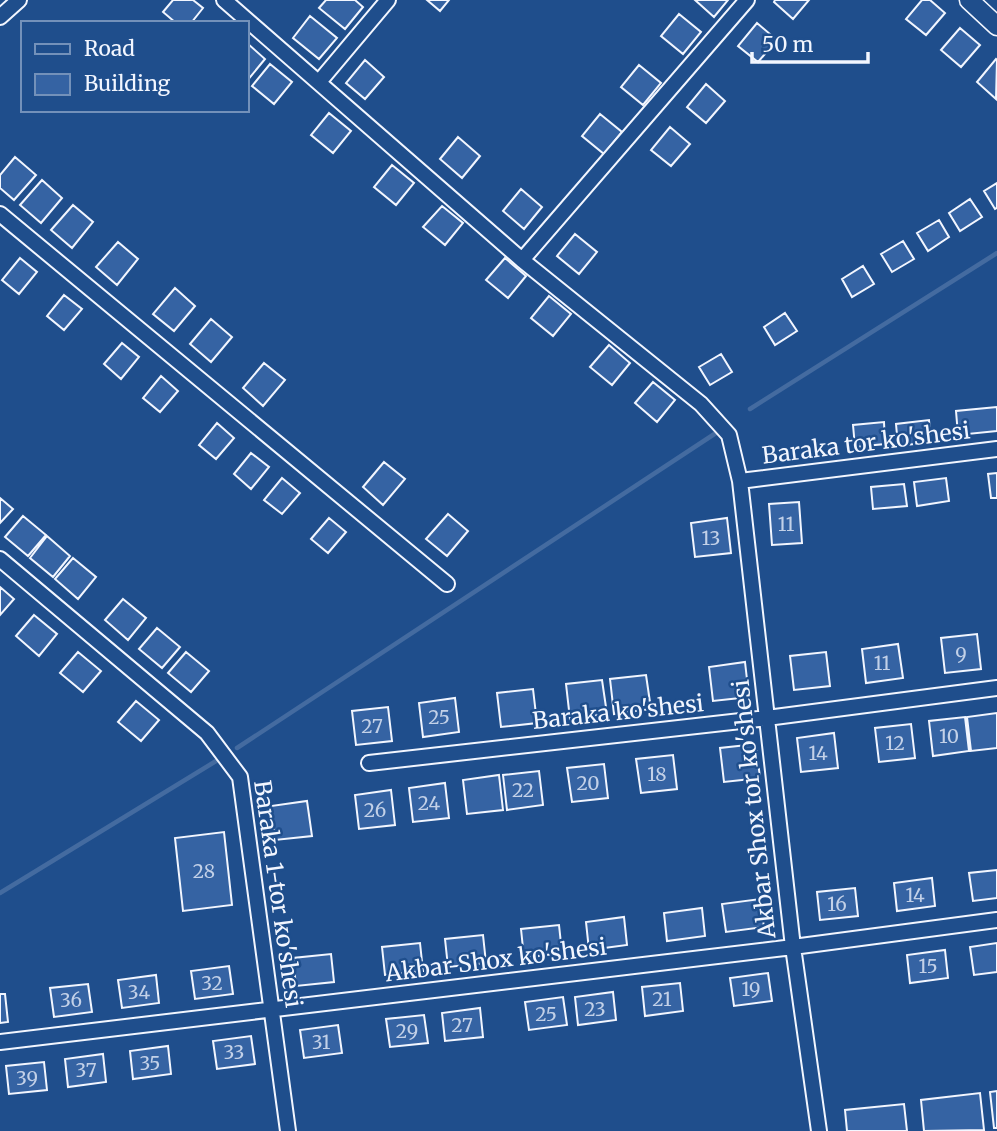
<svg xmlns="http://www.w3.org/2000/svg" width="997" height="1131" font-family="Merriweather,serif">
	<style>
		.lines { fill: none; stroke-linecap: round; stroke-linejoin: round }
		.stream { stroke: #446ba0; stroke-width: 4.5 }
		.building { fill: #3563a3; stroke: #f2f6ff; stroke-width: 2 }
		.minor-casing { stroke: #f2f6ff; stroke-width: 18 }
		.tertiary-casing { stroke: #f2f6ff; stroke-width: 21 }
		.minor { stroke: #1f4e8c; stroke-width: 14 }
		.tertiary { stroke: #1f4e8c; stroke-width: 18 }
		.labels { text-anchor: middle; stroke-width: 5; stroke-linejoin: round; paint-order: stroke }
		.number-label { font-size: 19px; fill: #c3d1e8 }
		.street-label { font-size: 23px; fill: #f2f6ff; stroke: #1f4e8c }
	</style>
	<rect width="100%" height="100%" fill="#1f4e8c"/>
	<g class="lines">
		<path class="stream" d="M750,409L997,253
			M237,748L722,429
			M0,893L216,761"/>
	</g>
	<path class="building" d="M173,0H193L203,8L191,23H176L163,12Z
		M326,0H355L363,7L345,29L319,8Z
		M427,0H449L440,11Z
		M695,0H728L714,17Z
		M775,0H809L793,19L774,2Z
		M922,0H930L945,13L926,35L906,19Z
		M679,14L701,32L683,54L661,36Z
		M310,16L337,38L319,59L293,38Z
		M757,23L777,40L758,62L738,46Z
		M960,28L980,45L961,67L941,50Z
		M247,43L265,59L247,81Z
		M996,59L997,60L996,99L977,82Z
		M365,60L384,77L365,99L346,83Z
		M270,64L292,82L274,104L252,86Z
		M639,65L661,83L643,105L621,87Z
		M706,84L725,101L706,123L687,107Z
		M329,113L351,131L333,153L311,135Z
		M600,114L622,132L604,154L582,136Z
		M670,127L690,144L671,166L651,150Z
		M458,137L480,156L462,178L440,159Z
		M15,157L36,175L14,200L0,188V175Z
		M392,165L414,183L396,205L374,187Z
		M42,180L62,198L41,223L20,205Z
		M997,183V208L995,209L984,191Z
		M521,189L542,207L524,229L503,211Z
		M970,199L982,217L960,231L949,213Z
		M73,205L93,222L72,248L51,230Z
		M442,206L463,223L445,245L423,227Z
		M939,220L949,237L928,251L917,233Z
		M575,234L597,252L579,274L557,256Z
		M903,241L914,259L892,272L881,254Z
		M118,242L138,259L117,285L96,267Z
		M20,258L37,272L19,294L2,280Z
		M505,258L526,276L508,298L486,280Z
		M863,266L874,284L852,297L842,279Z
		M175,288L195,306L174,331L153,314Z
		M64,295L82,309L64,330L47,316Z
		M549,296L571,314L553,336L531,318Z
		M785,313L797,331L775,345L764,327Z
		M211,319L232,337L211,362L190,344Z
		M122,343L139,357L121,379L104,364Z
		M609,345L630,363L612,385L590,367Z
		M721,354L732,372L710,385L699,367Z
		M264,363L285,380L263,406L243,388Z
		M161,376L178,391L160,412L143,398Z
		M653,382L675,400L657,422L635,403Z
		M997,407V431L958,435L956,411Z
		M929,420L931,442L898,446L896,424Z
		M884,422L885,444L855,447L853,425Z
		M217,423L234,438L216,459L199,445Z
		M251,453L269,467L251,489L234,474Z
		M384,462L405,479L383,505L363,487Z
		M997,473V498H991L988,474Z
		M282,478L300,493L282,514L264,500Z
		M946,478L949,501L917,506L914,482Z
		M904,484L907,506L873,509L871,487Z
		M0,498L13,509L0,523Z
		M799,502L802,543L772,545L769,504Z
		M448,514L468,531L447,556L426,539Z
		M23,516L46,535L28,556L5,537Z
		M329,518L346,532L328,553L311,539Z
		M727,518L731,553L695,557L691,523Z
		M47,536L70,556L53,577L30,558Z
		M73,558L96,577L78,599L55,579Z
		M0,587L14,599L0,615Z
		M123,599L146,618L128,640L105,620Z
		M34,615L57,634L39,656L16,636Z
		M157,628L180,647L162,668L139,649Z
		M977,634L981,669L945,673L941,638Z
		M898,644L903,678L866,683L862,649Z
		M78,652L101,671L83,692L60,673Z
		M186,652L209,671L191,692L168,673Z
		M826,652L830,686L794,690L790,656Z
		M745,662L749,697L713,701L709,667Z
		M646,675L651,709L614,714L610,679Z
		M602,680L607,714L570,719L566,684Z
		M533,689L537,723L501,727L497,693Z
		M455,698L459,732L423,737L419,703Z
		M136,701L159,720L141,741L118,722Z
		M388,707L392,741L356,745L352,711Z
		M997,713V748L971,751L967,717Z
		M965,717L969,751L933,756L929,721Z
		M911,724L915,758L879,762L875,728Z
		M834,733L838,768L801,772L797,738Z
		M756,744L760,778L724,782L720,748Z
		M673,755L677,789L641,793L636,759Z
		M604,764L608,798L572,802L567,768Z
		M539,771L543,805L507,810L503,775Z
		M499,775L503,810L467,814L463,780Z
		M445,783L449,818L413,822L409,788Z
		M391,790L395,825L359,829L355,795Z
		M307,801L312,836L275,840L271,806Z
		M224,832L232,905L183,911L175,838Z
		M997,870V898L973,901L969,873Z
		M932,878L935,906L897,911L894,883Z
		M855,888L858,916L820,920L817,892Z
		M760,899L764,927L726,932L722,904Z
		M702,908L705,936L667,941L664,913Z
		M624,917L627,945L589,950L586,922Z
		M559,925L562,953L524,958L521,929Z
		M483,935L486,963L448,967L445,939Z
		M420,943L423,971L385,975L382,947Z
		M997,943V972L974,975L970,947Z
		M945,950L948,978L910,983L907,955Z
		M331,954L334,982L296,986L293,958Z
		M229,966L233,994L195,999L191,971Z
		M768,973L772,1001L734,1006L730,978Z
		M156,975L159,1003L122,1008L118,980Z
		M680,983L683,1011L645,1016L642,987Z
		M88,984L92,1012L54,1017L50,988Z
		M613,992L616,1020L578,1025L575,997Z
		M0,994H5L8,1022L0,1023Z
		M563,997L567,1025L529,1030L525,1002Z
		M480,1008L483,1037L445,1041L442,1013Z
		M424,1015L428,1043L390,1047L386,1019Z
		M338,1025L342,1053L304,1058L300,1030Z
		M251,1036L255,1064L217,1069L213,1041Z
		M168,1046L171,1074L133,1079L130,1051Z
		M103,1054L106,1082L68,1087L65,1059Z
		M44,1062L47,1090L9,1094L6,1066Z
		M997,1091V1128H994L990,1092Z
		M980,1093L984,1130L924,1131L921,1100Z
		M904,1104L907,1131H847L845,1110Z"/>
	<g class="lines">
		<g class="minor-casing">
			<path id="minor" d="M224,0L522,260L701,404L729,435L740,481L793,947L819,1131
				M0,17L19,0
				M319,82L388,0
				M0,214L447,584
				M522,260L747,0
				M740,481L997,449
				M0,559L207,733L240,777L288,1131
				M369,763L767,718L997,688
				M0,1042L793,947L997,920"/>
		</g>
		<g class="tertiary-casing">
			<path id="tertiary" d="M969,0L997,26"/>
		</g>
		<use href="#minor" class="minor"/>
		<use href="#tertiary" class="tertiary"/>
	</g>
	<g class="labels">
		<g class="number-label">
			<text x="786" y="531">11</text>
			<text x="711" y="545">13</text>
			<text x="961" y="661">9</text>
			<text x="882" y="670">11</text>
			<text x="439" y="724">25</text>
			<text x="372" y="733">27</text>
			<text x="949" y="743">10</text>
			<text x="895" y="750">12</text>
			<text x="818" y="760">14</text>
			<text x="657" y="781">18</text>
			<text x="588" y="790">20</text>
			<text x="523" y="797">22</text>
			<text x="429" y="810">24</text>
			<text x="375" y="817">26</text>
			<text x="204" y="878">28</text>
			<text x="915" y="902">14</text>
			<text x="837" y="911">16</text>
			<text x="928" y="973">15</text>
			<text x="212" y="990">32</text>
			<text x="751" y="996">19</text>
			<text x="139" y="999">34</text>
			<text x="662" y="1006">21</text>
			<text x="71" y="1007">36</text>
			<text x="595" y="1016">23</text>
			<text x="546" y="1021">25</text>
			<text x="462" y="1032">27</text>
			<text x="407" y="1038">29</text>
			<text x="321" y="1049">31</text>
			<text x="234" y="1059">33</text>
			<text x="150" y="1070">35</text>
			<text x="86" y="1077">37</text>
			<text x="27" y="1085">39</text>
		</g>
		<g class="street-label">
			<text transform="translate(866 443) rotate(-7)" y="8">Baraka tor ko'shesi</text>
			<text transform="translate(618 712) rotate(-6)" y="8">Baraka ko'shesi</text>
			<text transform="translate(754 809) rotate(-96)" y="8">Akbar Shox tor ko'shesi</text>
			<text transform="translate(278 894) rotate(82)" y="8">Baraka 1-tor ko'shesi</text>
			<text transform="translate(496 960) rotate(-7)" y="8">Akbar Shox ko'shesi</text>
		</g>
	</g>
	<rect x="21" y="21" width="228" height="91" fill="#1f4e8c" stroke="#7391ba" stroke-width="2"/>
	<rect x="35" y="44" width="35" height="10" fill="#1f4e8c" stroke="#7391ba" stroke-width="2"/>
	<text x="84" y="56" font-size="21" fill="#f2f6ff">Road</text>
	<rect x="35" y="74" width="35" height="21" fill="#3563a3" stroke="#7391ba" stroke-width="2"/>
	<text x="84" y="91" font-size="21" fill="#f2f6ff">Building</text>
	<path d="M752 52v10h116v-10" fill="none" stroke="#f2f6ff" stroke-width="3.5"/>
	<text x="762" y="52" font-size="21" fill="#f2f6ff" stroke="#1f4e8c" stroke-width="5" paint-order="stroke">50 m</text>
</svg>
